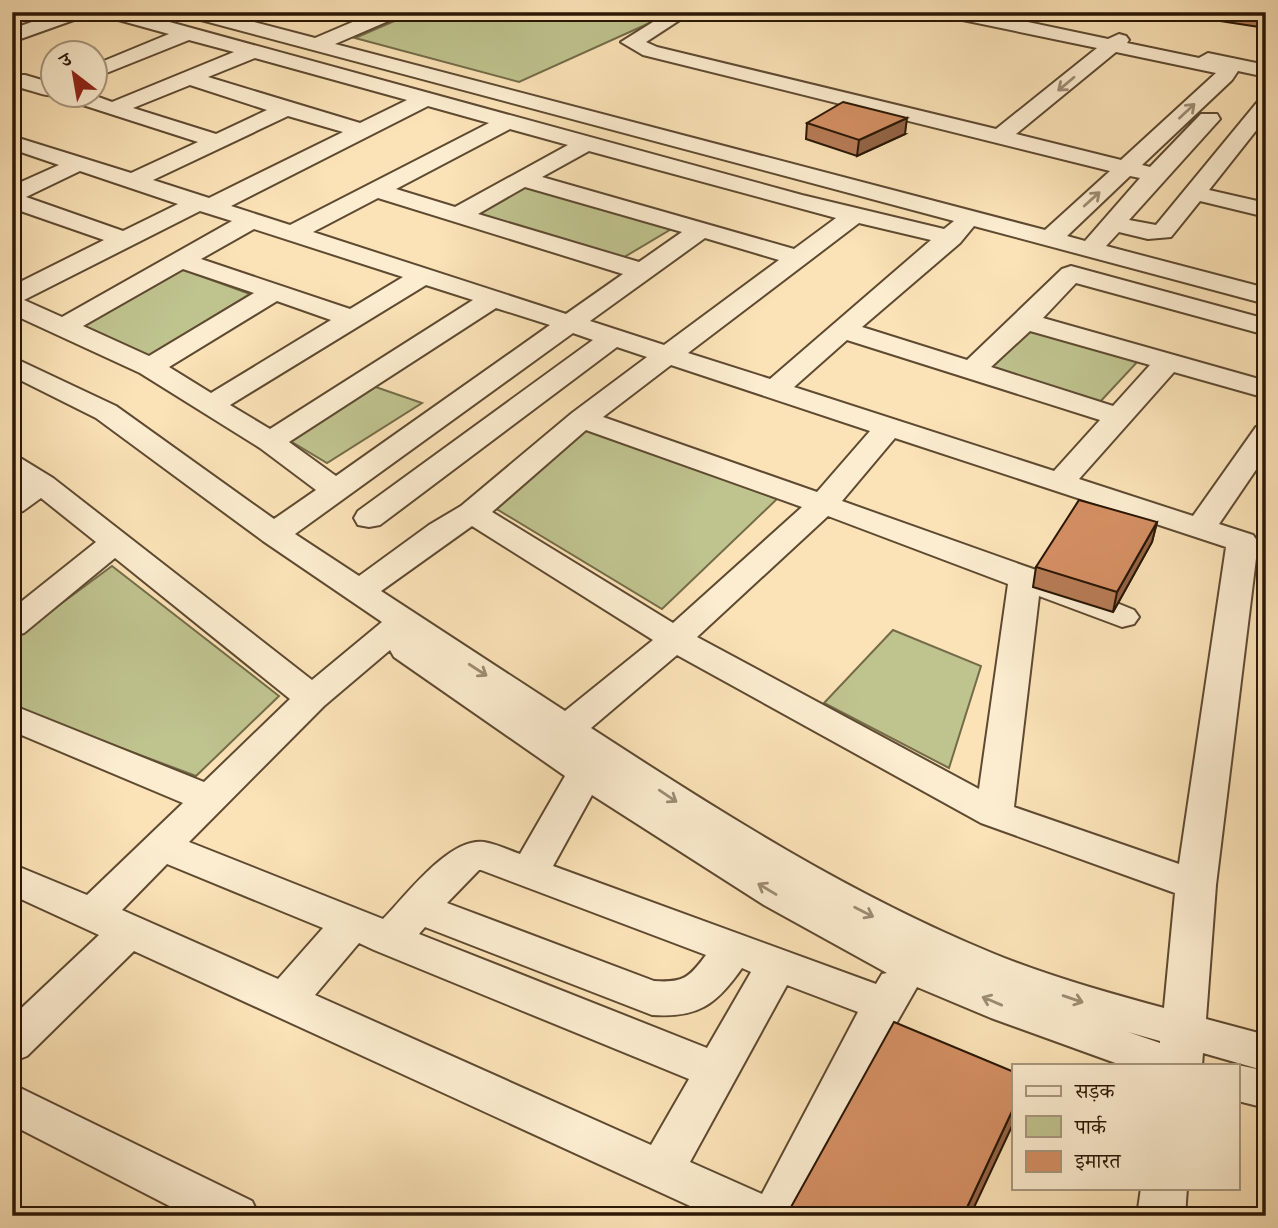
<svg xmlns="http://www.w3.org/2000/svg" width="1278" height="1228" font-family="'Old Standard TT','Noto Serif Devanagari',serif">
	<style>
		.green { fill: #bfc38e; stroke: #746c49; stroke-width: 2 }
		.lines { fill: none; stroke-linecap: round; stroke-linejoin: round }
		.minor-casing { stroke: #5e4931; stroke-width: 4 }
		.minor { fill: #fcedd0; fill-rule: evenodd }
		.wall { fill: #b67b55; stroke: #291604; stroke-width: 2 }
		.shaded-wall { fill: #946445; stroke: #291604; stroke-width: 2 }
		.building { fill: #d48f63; stroke: #291604; stroke-width: 2 }
		.oneway { stroke: #9d8c74 }
	</style>
	<rect width="100%" height="100%" fill="#fbe3b7"/>
	<filter id="stains"><feTurbulence type="fractalNoise" baseFrequency=".00286" numOctaves="4"/><feColorMatrix values="0 0 0 0 .2 0 0 0 0 .09 0 0 0 0 .02 0 0 0 .5 -.17"/></filter>
	<radialGradient id="worn" r=".72"><stop offset=".6" stop-color="#630" stop-opacity="0"/><stop offset="1" stop-color="#630" stop-opacity=".3"/></radialGradient>
	<path class="green" d="M415,12H674L519,82L355,38Z
		M520,183L673,228L621,259L467,211Z
		M179,268L250,294L148,356L77,323Z
		M1024,324L1140,359L1098,404L979,367Z
		M367,384L422,403L327,463L282,436Z
		M582,426L777,499L662,609L485,502Z
		M112,566L279,696L196,776L12,707V640Z
		M893,630L981,666L949,768L824,703Z"/>
	<g class="lines">
		<g class="minor-casing">
			<path id="minor" d="M60,12H87L85,16L12,42V29Z
				M102,12H133L802,195L944,229L954,221L186,16L184,12H216L315,38L376,12H402L400,16L335,44L1045,230L1110,171L643,55L621,42L669,12H692L646,42L657,47L996,129L1097,48L953,18L944,12H981L1108,39L1119,34L1126,36L1129,40L1127,43L1199,58L1208,53L1266,65V77L1238,71L1232,80L1142,165L1150,167L1201,114H1217L1220,119L1129,220L1156,225L1259,100L1266,98V118L1209,190L1266,203V217L1200,201L1171,237L1148,239L1119,232L1106,246L1266,288V304L974,226L960,243L862,327L967,360L1062,269L1071,266L1266,319V335L1076,283L1043,318L1266,381V398L1174,372L1079,479L1193,516L1256,427L1266,424V455L1219,524L1253,535L1258,542L1216,885L1206,1019L1266,1035V1071L1203,1053L1202,1065H1121L991,1018L917,987L885,1043L799,1216H712L134,951L27,1056L12,1062V1017L99,935L12,895V864L87,895L183,803L12,731V705L204,782L290,699L115,558L24,633L12,636V609L96,542L41,498L23,511L12,514V491L22,484L12,478V456L22,459L53,478L312,680L382,622L263,541L96,418L12,376V357L116,406L274,519L316,490L260,448L140,373L12,314V286L104,240L12,208V186L59,165L12,149V136L131,173L198,142L61,98L58,95C43,98 28,87 12,87V75H25L52,83V94H90L112,102L234,52L189,40L94,78V65L169,34L104,16ZM1116,52L1216,73L1121,160L1016,134ZM255,58L407,100L360,123L208,77ZM190,85L267,110L216,134L133,108ZM428,106L489,123L290,225L231,206ZM288,116L343,132L209,198L153,180ZM510,129L568,145L455,207L396,189ZM589,151L836,218L794,249L542,177ZM80,171L178,204L123,231L26,197ZM1130,176L1140,178L1085,241L1067,236ZM525,187L682,232L639,262L478,214ZM378,198L623,274L566,314L313,232ZM200,211L232,221L62,317L24,300ZM859,223L931,240L770,379L688,353ZM254,229L403,277L350,309L201,259ZM705,238L779,260L664,345L590,321ZM183,269L254,293L149,356L83,326ZM426,285L473,300L270,429L230,405ZM277,301L331,320L211,393L169,367ZM496,308L550,325L336,476L289,442ZM1030,331L1150,365L1113,406L991,367ZM573,333L593,340L358,511L354,518L358,525L369,527L380,525L617,347L647,357L572,413L461,506L429,525L359,576L295,534ZM847,340L1100,420L1054,471L794,387ZM671,365L870,431L817,492L603,417ZM586,430L802,507L673,623L492,512ZM895,438L1226,547L1179,864L1014,807L1039,596L1122,627L1134,624L1139,617L1134,610L1036,570L842,501ZM828,516L1008,584L979,789L697,637ZM472,526L653,640L565,711L381,591ZM390,650L394,657L565,776L520,854C509,850 496,844 484,842C449,837 405,897 383,919L189,842L324,706ZM677,655L981,823L1175,893L1164,1008C1106,992 1048,976 992,953C849,894 720,812 591,728ZM592,795L764,905L887,973L882,974L876,984L553,866ZM167,864L323,928L278,979L122,910ZM479,870H481L706,955C689,978 683,983 654,981L447,903ZM425,927L652,1015C698,1018 716,1005 742,968L751,972L707,1048L419,934ZM359,943L374,950L689,1079L651,1145L315,995ZM787,985L858,1012L762,1194L690,1162ZM1128,1032L1160,1041V1043Z
				M1236,1065H1238L1266,1071V1108L1238,1101Z
				M12,1084L252,1201L259,1216H189L12,1125Z
				M1141,1188H1187L1185,1216H1137Z"/>
		</g>
		<use href="#minor" class="minor"/>
	</g>
	<path class="wall" d="M1214,12H1266V28L1213,20Z
		M807,123L905,134L857,156L806,139Z
		M1157,522L1152,542L1113,612L1033,587L1036,567Z"/>
	<path class="shaded-wall" d="M907,118L905,134L857,156L859,140Z
		M1157,522L1152,542L1113,612L1117,592Z
		M1014,1107V1122L970,1216H963Z"/>
	<path class="building" d="M843,102L907,118L859,140L807,123Z
		M1079,500L1157,522L1117,592L1036,567Z
		M894,1022L1014,1072V1107L963,1216H786Z"/>
	<defs><path id="oneway-shaft" d="M-6 0H5M1.5-3L5.5 0L1.5 3" fill="none" stroke-width="1.6" stroke-linecap="round" stroke-linejoin="round" transform="scale(1.75)"/></defs>
	<g class="oneway">
		<use href="#oneway-shaft" transform="translate(1066 84) rotate(140)"/>
		<use href="#oneway-shaft" transform="translate(1187 111) rotate(-43)"/>
		<use href="#oneway-shaft" transform="translate(1092 199) rotate(-42)"/>
		<use href="#oneway-shaft" transform="translate(478 670) rotate(33)"/>
		<use href="#oneway-shaft" transform="translate(668 796) rotate(34)"/>
		<use href="#oneway-shaft" transform="translate(767 889) rotate(-149)"/>
		<use href="#oneway-shaft" transform="translate(864 912) rotate(27)"/>
		<use href="#oneway-shaft" transform="translate(1073 999) rotate(19)"/>
		<use href="#oneway-shaft" transform="translate(992 1001) rotate(-157)"/>
	</g>
	<rect width="1278" height="1228" fill="none" stroke="#fbe3b7" stroke-width="42"/>
	<rect x="14" y="14" width="1250" height="1200" fill="none" stroke="#291604" stroke-width="3.5"/>
	<rect x="21" y="21" width="1236" height="1186" fill="none" stroke="#291604" stroke-width="2"/>
	<rect x="1012" y="1064" width="228" height="126" fill="#fcedd0" stroke="#a8977e" stroke-width="2"/>
	<rect x="1026" y="1086" width="35" height="10" fill="#fcedd0" stroke="#a8977e" stroke-width="2"/>
	<text x="1075" y="1098" font-size="21" fill="#291604">सड़क</text>
	<rect x="1026" y="1116" width="35" height="21" fill="#bfc38e" stroke="#a8977e" stroke-width="2"/>
	<text x="1075" y="1134" font-size="21" fill="#291604">पार्क</text>
	<rect x="1026" y="1151" width="35" height="21" fill="#d48f63" stroke="#a8977e" stroke-width="2"/>
	<text x="1075" y="1168" font-size="21" fill="#291604">इमारत</text>
	<g transform="translate(74 74) rotate(329)"><circle r="33" fill="#fcedd0" stroke="#a8977e" stroke-width="2"/>
	<path d="M0-5L12 26L0 18L-12 26Z" fill="#8f2418"/>
	<text y="-10" font-size="19" font-weight="bold" text-anchor="middle" fill="#291604">उ</text>
	</g>
	<rect width="100%" height="100%" filter="url(#stains)"/>
	<rect width="100%" height="100%" fill="url(#worn)"/>
</svg>
